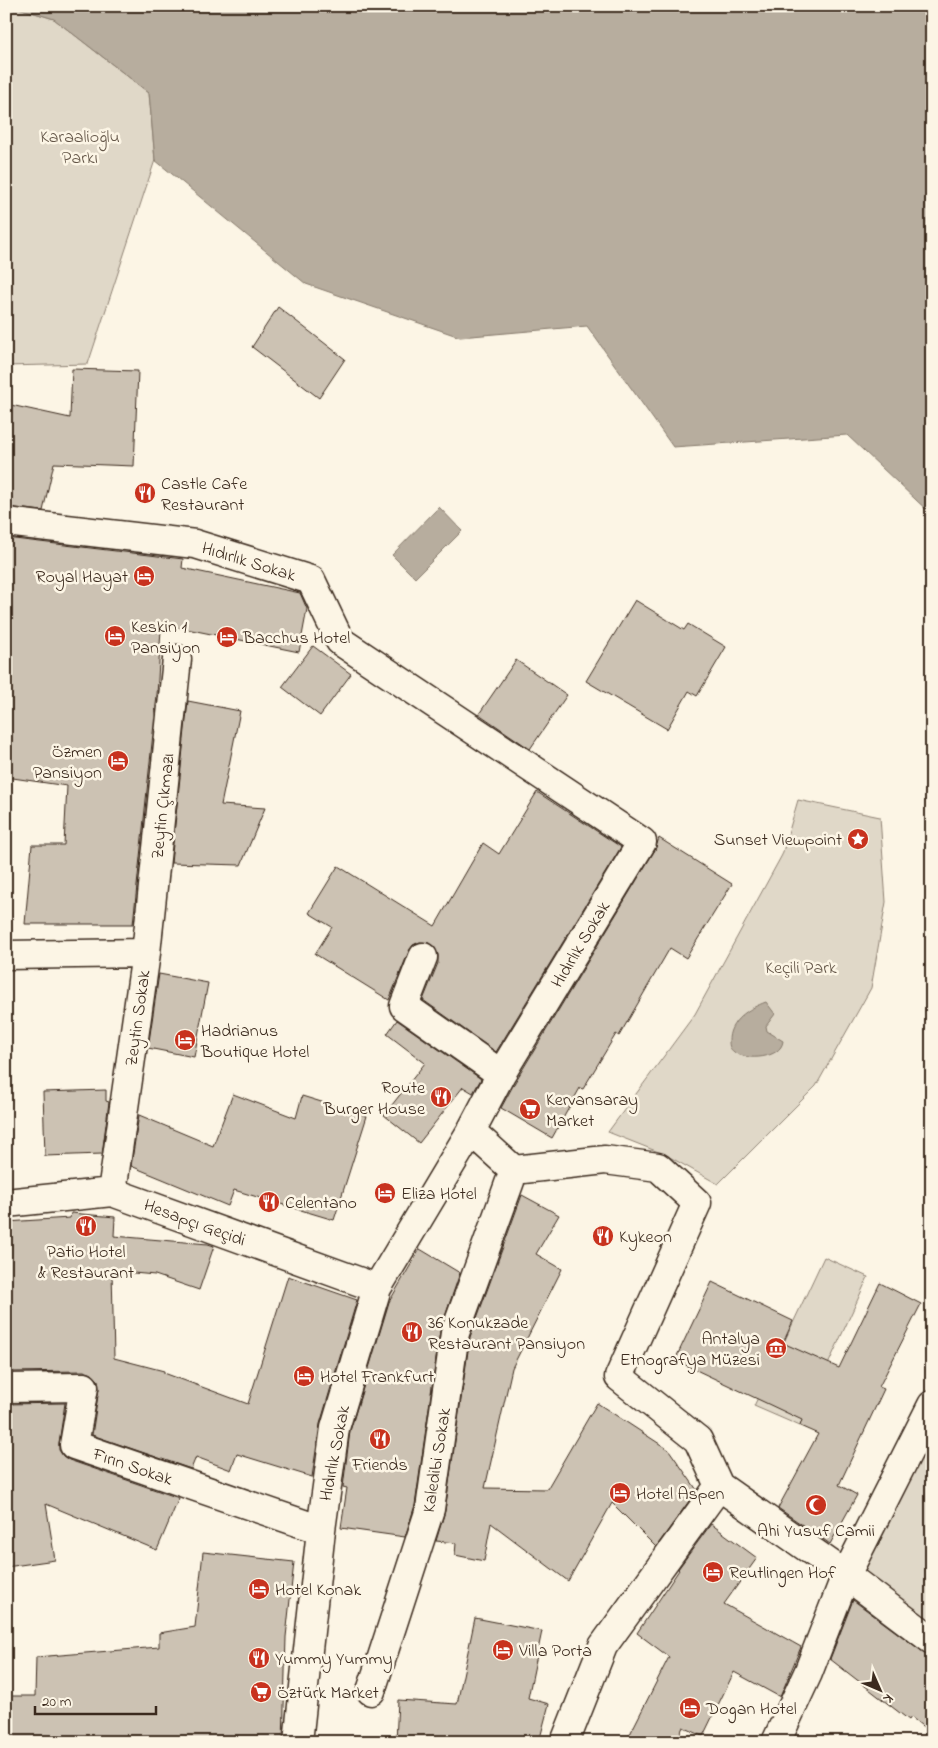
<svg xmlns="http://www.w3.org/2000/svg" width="938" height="1748" font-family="'Indie Flower',sans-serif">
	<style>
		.green { fill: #e0d8c8; stroke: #8e8173 }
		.water { fill: #b7ad9e; stroke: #85796b }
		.building { fill: #ccc2b3; stroke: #3b2a1e }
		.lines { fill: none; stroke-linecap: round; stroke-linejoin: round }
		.minor-casing { stroke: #3b2a1e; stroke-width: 31 }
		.minor { stroke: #fcf5e5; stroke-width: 28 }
		.labels { text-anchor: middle; stroke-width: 5; stroke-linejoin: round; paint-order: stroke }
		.park-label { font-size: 18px; fill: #645648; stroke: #fcf5e5 }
		.poi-label { font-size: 18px; fill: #3b2a1e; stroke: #fcf5e5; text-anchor: start }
		.street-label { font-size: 18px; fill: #3b2a1e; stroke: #fcf5e5 }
	</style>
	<rect width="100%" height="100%" fill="#fcf5e5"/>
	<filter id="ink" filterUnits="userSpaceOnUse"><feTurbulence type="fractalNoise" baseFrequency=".02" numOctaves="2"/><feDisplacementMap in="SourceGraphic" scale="10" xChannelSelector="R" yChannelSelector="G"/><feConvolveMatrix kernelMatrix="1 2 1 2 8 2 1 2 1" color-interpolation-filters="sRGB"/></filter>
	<g filter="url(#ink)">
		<path class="green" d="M6,6H12L54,19L149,93L155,160L88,364L6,366Z
			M798,800L880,817L886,902L871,988L816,1086L718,1184L666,1155L608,1132L695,1014L782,855Z
			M824,1257L868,1277L800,1426L754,1406Z
			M932,1430V1627L857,1571Z"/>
		<path class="water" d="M12,6H932V515L847,435L673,447L587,326L460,337L306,284L155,160L149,93L54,19Z
			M439,507L462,531L415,578L392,555Z
			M766,1002L775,1014L766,1026L767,1031L783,1041C781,1059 746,1061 734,1052C730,1049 729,1046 729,1042C728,1021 749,1008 766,1002Z"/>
		<path class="building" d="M278,307L345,359L319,398L252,347Z
			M72,369L138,371L134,466L54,463L43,511L6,507V404L70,418Z
			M6,538L183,559L182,568L300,593L307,609L299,652L172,626L171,631L161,629L157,695L133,924H25L32,845H64L67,786L6,777Z
			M635,600L684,630L688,624L726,647L697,696L689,691L667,729L586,681Z
			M313,646L351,674L320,716L282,687Z
			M516,660L567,695L530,749L479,714Z
			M188,701L240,711L221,805L265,808L241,865L171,863Z
			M537,792L621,847L496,1052L423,1000L438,963V955L435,948L429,943L420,942L413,945L409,951L389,1000L315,954L332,927L309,913L338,866L435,926L483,843L499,854Z
			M659,838L732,884L686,958L670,948L619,1036L616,1034L583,1089L580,1088L552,1138L501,1108L515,1082L655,850Z
			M159,974L208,983L194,1057L148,1048Z
			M397,1020L481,1079L473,1093L463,1087L419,1143L384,1115L425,1063L387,1034Z
			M106,1090V1101L109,1102L102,1154L45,1156L43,1092Z
			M233,1094L296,1118L302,1096L367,1116L334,1220L234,1190L228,1206L131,1166L139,1115L213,1146Z
			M522,1195L559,1215L536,1254L562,1269L512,1368L485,1488L547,1489L597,1403L669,1450L697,1490L656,1547L612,1503L568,1581L491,1523L484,1561L455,1555L456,1543L436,1541L445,1511L470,1337Z
			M71,1213L115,1217L114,1236L208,1244L214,1246L199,1290L155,1275L112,1271L114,1358L164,1371V1373L248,1404L288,1276L357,1300L320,1424L312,1477L237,1454L231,1470L196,1457L191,1469L92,1435L99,1389L98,1380L92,1374L84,1371L6,1372V1222L70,1218Z
			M420,1249L460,1273L440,1331L415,1505L405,1537L341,1528L347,1488L343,1487L350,1431L389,1302Z
			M712,1282L793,1321L783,1343L839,1368L880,1283L921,1304L879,1387L884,1389L839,1485L857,1495L830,1544L778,1508L818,1434L800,1426L802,1420L675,1360Z
			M65,1403L59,1443V1450L63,1456L69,1460L179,1498L157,1550L46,1504L55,1560L6,1567V1404Z
			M711,1524L757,1558L724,1604L801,1647L780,1697L734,1672L703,1736L683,1727L676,1742H626L669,1657L637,1633L679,1570L678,1569Z
			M203,1552L294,1562L286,1637L283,1742H7L8,1696H35L36,1657L159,1647V1633L195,1627Z
			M853,1600L923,1652L932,1655V1734L911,1717L909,1720L830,1659Z
			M475,1618L542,1631L528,1698L549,1704L539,1742H396L398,1700L457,1704Z"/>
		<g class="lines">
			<g class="minor-casing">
				<path id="minor" d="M6,522L195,544L311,580L340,641L642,842L501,1074L471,1131L377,1288L335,1428L321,1530L298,1742
					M6,955L146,953
					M423,957L404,1006L501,1074
					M471,1131L514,1170
					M514,1170L605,1160L658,1167L697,1203L619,1377L698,1440L719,1486L846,1575L932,1640
					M112,1192L146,953L177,659
					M6,1203L112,1192L377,1288
					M6,1388L84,1387L74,1445L321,1530
					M371,1691L430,1509L455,1333L514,1170
					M565,1742L603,1646L719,1486
					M776,1742L808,1673L846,1575L932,1405"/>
			</g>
			<use href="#minor" class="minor"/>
		</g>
	</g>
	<defs>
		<g id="restaurant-disc" transform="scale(1.125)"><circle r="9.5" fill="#c8321e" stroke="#fcf5e5"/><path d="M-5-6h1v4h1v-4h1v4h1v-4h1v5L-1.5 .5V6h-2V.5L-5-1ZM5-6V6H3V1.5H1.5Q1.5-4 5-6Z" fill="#fff"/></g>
		<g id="hotel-disc" transform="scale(1.125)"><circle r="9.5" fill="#c8321e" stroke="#fcf5e5"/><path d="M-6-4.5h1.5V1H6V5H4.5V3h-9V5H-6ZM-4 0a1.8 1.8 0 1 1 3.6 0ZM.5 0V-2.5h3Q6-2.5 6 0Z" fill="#fff"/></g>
		<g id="sight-disc" transform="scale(1.125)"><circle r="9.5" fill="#c8321e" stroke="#fcf5e5"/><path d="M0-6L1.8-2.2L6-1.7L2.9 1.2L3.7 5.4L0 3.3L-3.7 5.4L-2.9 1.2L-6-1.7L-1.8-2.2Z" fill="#fff"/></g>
		<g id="supermarket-disc" transform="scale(1.125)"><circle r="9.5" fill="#c8321e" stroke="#fcf5e5"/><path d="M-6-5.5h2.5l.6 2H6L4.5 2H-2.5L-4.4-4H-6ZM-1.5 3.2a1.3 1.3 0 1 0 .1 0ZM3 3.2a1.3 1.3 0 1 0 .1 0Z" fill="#fff"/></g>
		<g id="museum-disc" transform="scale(1.125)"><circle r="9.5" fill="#c8321e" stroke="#fcf5e5"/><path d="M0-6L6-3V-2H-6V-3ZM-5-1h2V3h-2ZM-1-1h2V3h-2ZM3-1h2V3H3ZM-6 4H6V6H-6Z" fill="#fff"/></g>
		<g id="mosque-disc" transform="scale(1.125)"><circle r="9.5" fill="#c8321e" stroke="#fcf5e5"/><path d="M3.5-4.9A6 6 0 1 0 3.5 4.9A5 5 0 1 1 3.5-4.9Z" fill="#fff"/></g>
	</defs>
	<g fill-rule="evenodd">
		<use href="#restaurant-disc" x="145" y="493"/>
		<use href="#hotel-disc" x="144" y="576"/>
		<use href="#hotel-disc" x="115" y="636"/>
		<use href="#hotel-disc" x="227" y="637"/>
		<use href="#hotel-disc" x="118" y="761"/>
		<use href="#sight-disc" x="858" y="839"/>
		<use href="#hotel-disc" x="185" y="1040"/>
		<use href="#restaurant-disc" x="441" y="1097"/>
		<use href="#supermarket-disc" x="530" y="1109"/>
		<use href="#hotel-disc" x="385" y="1193"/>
		<use href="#restaurant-disc" x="269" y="1202"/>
		<use href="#restaurant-disc" x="86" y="1226"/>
		<use href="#restaurant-disc" x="603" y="1236"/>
		<use href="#restaurant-disc" x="412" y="1332"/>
		<use href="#museum-disc" x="776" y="1348"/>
		<use href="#hotel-disc" x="304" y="1376"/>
		<use href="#restaurant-disc" x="380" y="1439"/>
		<use href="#hotel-disc" x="620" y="1493"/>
		<use href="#mosque-disc" x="816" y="1505"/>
		<use href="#hotel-disc" x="713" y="1572"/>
		<use href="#hotel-disc" x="259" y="1589"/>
		<use href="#hotel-disc" x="503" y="1650"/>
		<use href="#restaurant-disc" x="259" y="1658"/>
		<use href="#supermarket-disc" x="261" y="1692"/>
		<use href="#hotel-disc" x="690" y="1708"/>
	</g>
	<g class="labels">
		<g class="park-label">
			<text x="80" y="142">Karaalioğlu<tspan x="80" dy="21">Parkı</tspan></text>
			<text x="801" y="973">Keçili Park</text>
		</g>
		<g class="poi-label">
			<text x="161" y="489">Castle Cafe<tspan x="161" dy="21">Restaurant</tspan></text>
			<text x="128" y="582" text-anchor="end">Royal Hayat</text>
			<text x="131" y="632">Keskin 1<tspan x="131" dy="21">Pansiyon</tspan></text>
			<text x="243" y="643">Bacchus Hotel</text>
			<text x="102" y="757" text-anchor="end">Özmen<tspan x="102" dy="21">Pansiyon</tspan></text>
			<text x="842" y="845" text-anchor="end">Sunset Viewpoint</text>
			<text x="201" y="1036">Hadrianus<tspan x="201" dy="21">Boutique Hotel</tspan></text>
			<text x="425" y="1093" text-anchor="end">Route<tspan x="425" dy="21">Burger House</tspan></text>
			<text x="546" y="1105">Kervansaray<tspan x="546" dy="21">Market</tspan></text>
			<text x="401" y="1199">Eliza Hotel</text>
			<text x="285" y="1208">Celentano</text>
			<text x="619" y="1242">Kykeon</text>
			<text x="86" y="1257" text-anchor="middle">Patio Hotel<tspan x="86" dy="21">&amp; Restaurant</tspan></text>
			<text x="428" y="1328">36 Konukzade<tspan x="428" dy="21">Restaurant Pansiyon</tspan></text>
			<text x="760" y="1344" text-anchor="end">Antalya<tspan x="760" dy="21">Etnografya Müzesi</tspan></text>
			<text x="320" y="1382">Hotel Frankfurt</text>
			<text x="380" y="1470" text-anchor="middle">Friends</text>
			<text x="636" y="1499">Hotel Aspen</text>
			<text x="816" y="1536" text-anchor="middle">Ahi Yusuf Camii</text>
			<text x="729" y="1578">Reutlingen Hof</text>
			<text x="275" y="1595">Hotel Konak</text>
			<text x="519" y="1656">Villa Porta</text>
			<text x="275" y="1664">Yummy Yummy</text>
			<text x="277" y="1698">Öztürk Market</text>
			<text x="706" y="1714">Dogan Hotel</text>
		</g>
		<g class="street-label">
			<text transform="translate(249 561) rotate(17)" y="6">Hıdırlık Sokak</text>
			<text transform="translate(162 806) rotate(-84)" y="6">Zeytin Çıkmazı</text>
			<text transform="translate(580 944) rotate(-59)" y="6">Hıdırlık Sokak</text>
			<text transform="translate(137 1018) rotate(-82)" y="6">Zeytin Sokak</text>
			<text transform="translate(195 1222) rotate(20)" y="6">Hesapçı Geçidi</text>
			<text transform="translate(334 1453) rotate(-79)" y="6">Hıdırlık Sokak</text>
			<text transform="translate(436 1460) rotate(-81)" y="6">Kaledibi Sokak</text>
			<text transform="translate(133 1466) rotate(19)" y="6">Fırın Sokak</text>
		</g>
	</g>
	<rect width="938" height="1748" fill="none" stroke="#fcf5e5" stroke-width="25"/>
	<rect x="12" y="12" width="913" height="1723" fill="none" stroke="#3b2a1e" stroke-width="2" filter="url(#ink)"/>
	<g transform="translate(880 1690) rotate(135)" stroke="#fcf5e5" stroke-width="4" paint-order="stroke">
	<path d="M0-4L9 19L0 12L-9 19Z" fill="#3b2a1e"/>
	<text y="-8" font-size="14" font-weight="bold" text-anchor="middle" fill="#3b2a1e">K</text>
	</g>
	<path d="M35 1706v8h121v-8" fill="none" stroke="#3b2a1e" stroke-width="2.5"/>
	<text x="42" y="1706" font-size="15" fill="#3b2a1e" stroke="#fcf5e5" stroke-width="4" paint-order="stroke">20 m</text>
</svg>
